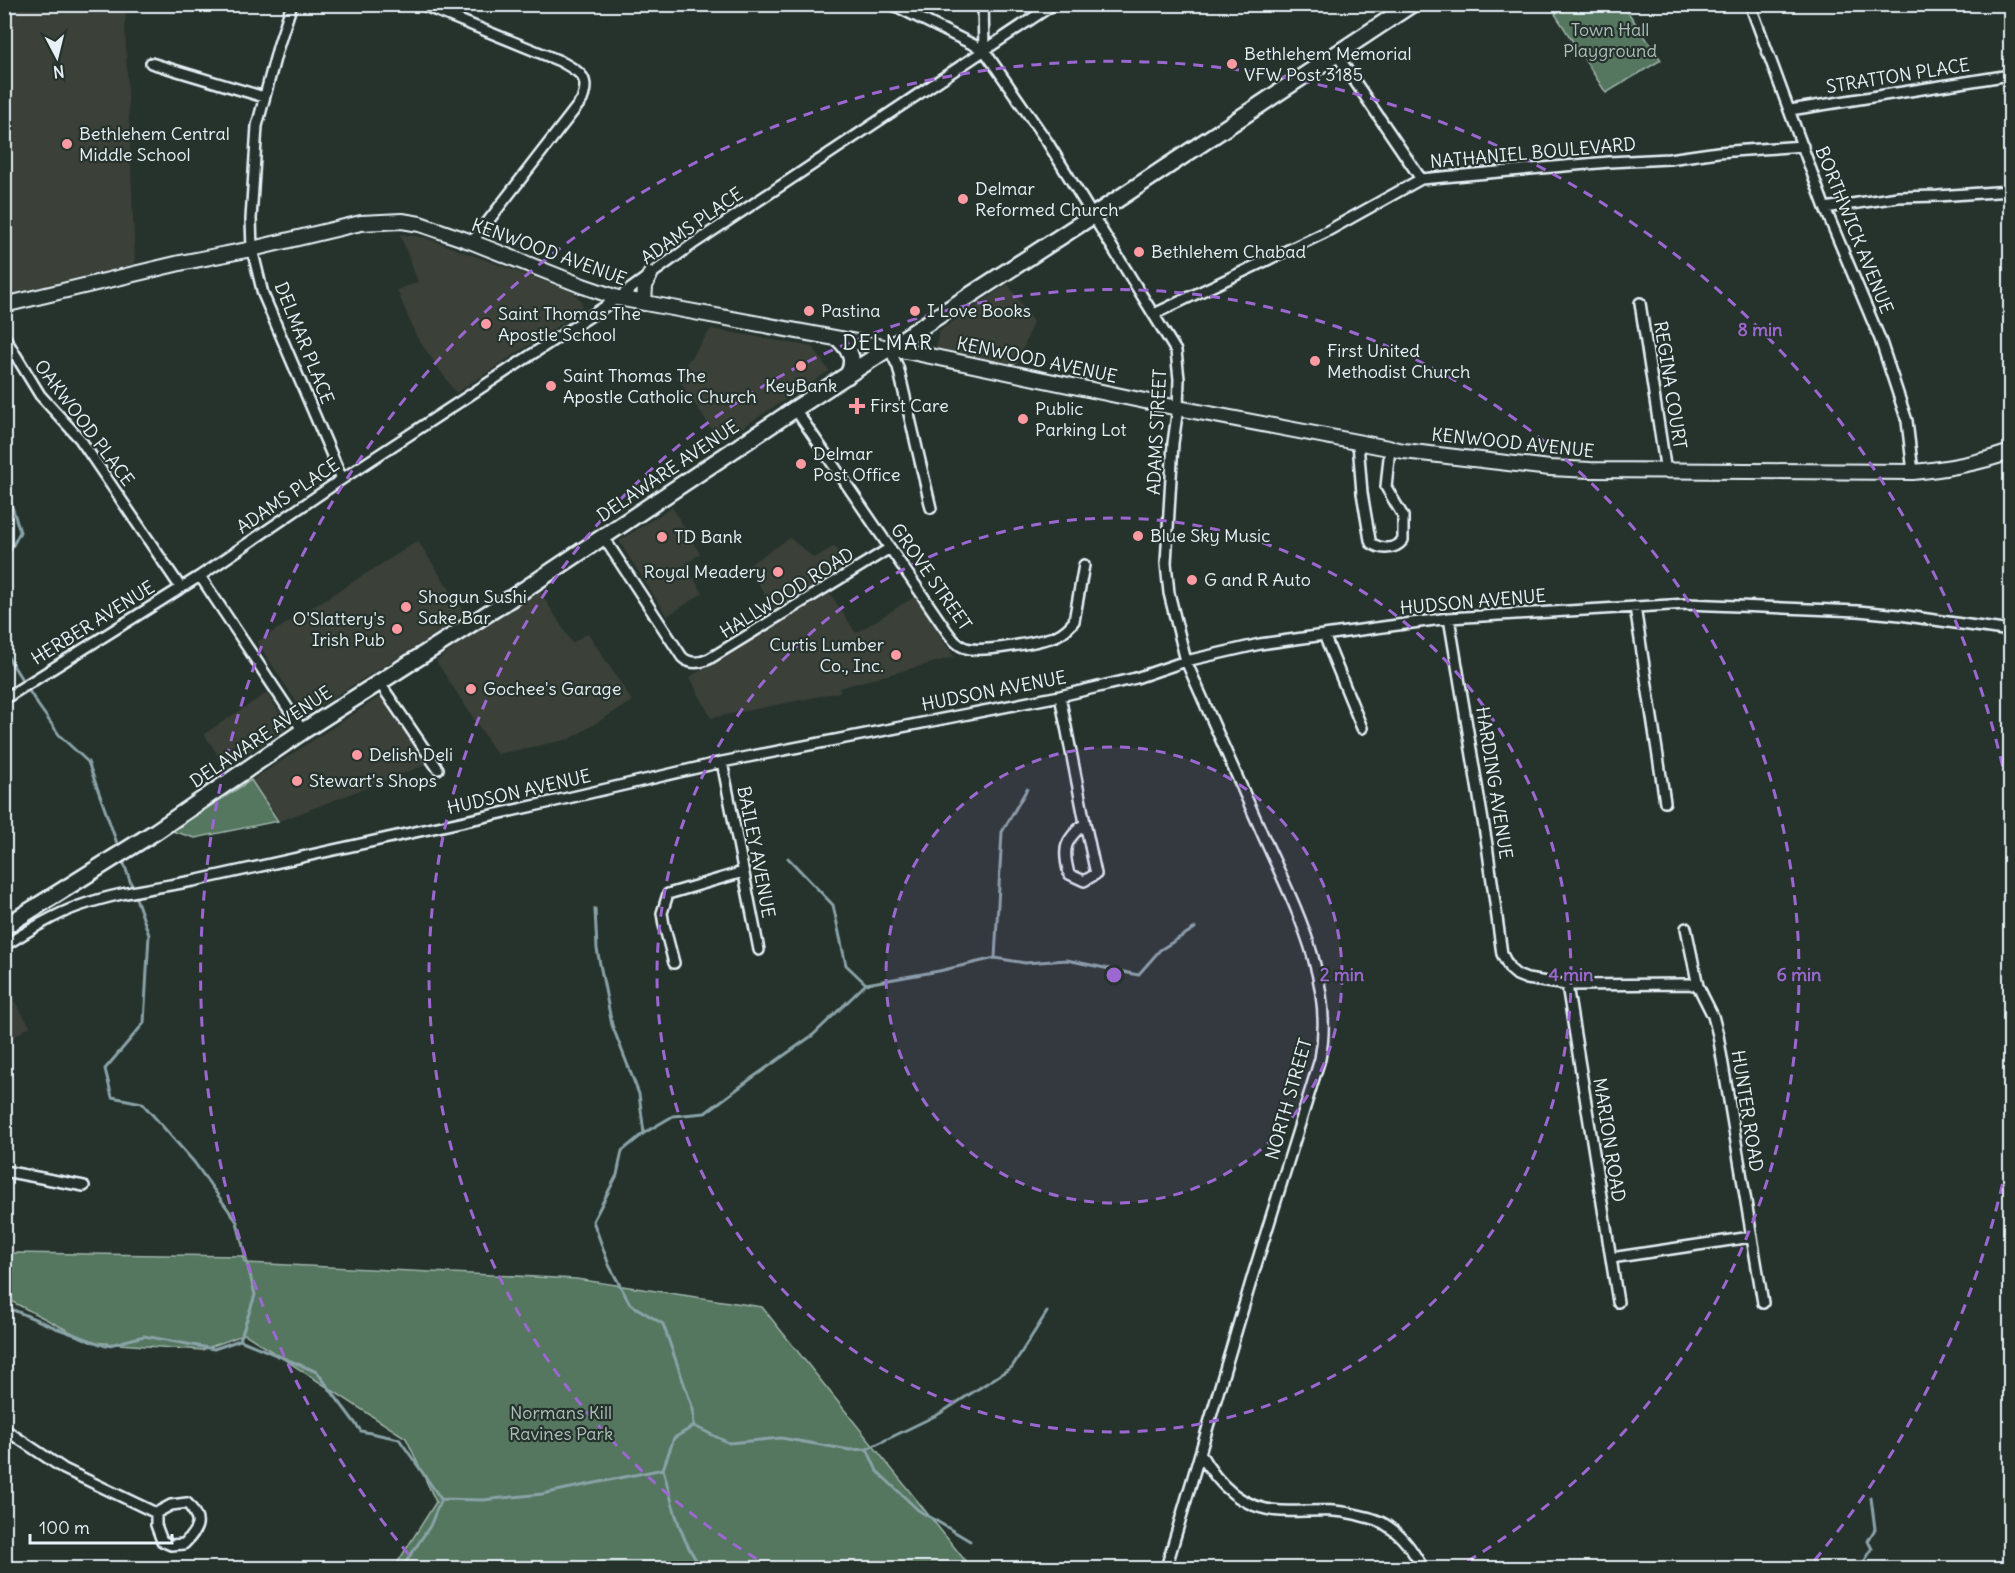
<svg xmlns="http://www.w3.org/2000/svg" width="2015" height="1573" font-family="Delius,sans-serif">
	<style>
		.built { fill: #3b4039 }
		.green { fill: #55765f; stroke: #9eb4ac; stroke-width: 1.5 }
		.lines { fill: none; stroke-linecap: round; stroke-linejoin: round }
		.stream { stroke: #8aa3a8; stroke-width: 3 }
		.street-casing { stroke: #e8f1f8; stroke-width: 14 }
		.secondary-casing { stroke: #e8f1f8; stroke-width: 18 }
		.primary-casing { stroke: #e8f1f8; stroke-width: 20 }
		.street { stroke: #26332d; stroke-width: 9 }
		.secondary { stroke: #26332d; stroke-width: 14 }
		.primary { stroke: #26332d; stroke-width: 15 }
		.ring { fill: none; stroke: #9c67d0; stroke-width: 3; stroke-dasharray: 10 8 }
		.poi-dot { fill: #ff9aa2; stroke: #26332d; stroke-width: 2 }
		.labels { text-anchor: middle; stroke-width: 4.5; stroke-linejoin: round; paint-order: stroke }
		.park-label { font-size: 18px; fill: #adc0bb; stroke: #26332d }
		.poi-label { font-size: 18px; fill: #e8f1f8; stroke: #26332d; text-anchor: start }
		.street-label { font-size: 18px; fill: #e8f1f8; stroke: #26332d }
		.quarter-label { font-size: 21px; letter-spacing: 1.5px; fill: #e8f1f8; stroke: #26332d }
		.centre { fill: #9c67d0; stroke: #26332d; stroke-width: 3 }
		.ring-label { font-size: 18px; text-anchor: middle; font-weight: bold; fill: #9c67d0; stroke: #26332d; stroke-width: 4.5; stroke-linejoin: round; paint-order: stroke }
	</style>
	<rect width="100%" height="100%" fill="#26332d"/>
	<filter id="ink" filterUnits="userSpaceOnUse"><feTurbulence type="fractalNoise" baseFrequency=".0167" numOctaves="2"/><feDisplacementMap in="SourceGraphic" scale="12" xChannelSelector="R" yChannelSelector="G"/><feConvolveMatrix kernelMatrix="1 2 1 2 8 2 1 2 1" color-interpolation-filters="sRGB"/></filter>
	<g filter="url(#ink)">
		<path class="built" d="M4,5H126L125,24L135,264L5,295Z
			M400,234L426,238L573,292L581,301L582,306L579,312L456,393L416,336L397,290L418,282Z
			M1008,284L1033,322L1017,365L936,348L939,331Z
			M711,329L813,347L829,371L720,442L677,377Z
			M672,507L700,554L685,565L703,593L667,616L619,541Z
			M790,538L814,558L835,546L848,567L776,612L747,566Z
			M418,541L466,615L305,715L257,642Z
			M538,588L572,643L588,633L632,701L570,739L497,754L436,661L514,603Z
			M830,593L856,633L916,596L954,657L839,688L840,692L711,718L690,677Z
			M267,693L289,727L226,767L204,734Z
			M381,696L428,764L280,821L252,780Z
			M4,985L30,1026L5,1043H4Z"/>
		<path class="green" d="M1569,5H1623L1661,60L1606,93L1555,14Z
			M251,780L278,821L195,838L172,831Z
			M9,1253L242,1256L245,1263L576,1279L762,1307L971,1568H394L436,1502L406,1438L245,1334L202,1350L90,1342L5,1298Z"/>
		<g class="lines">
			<path class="stream" d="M4,481L20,532L4,562
				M4,651L38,705L60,736L88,762L119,849
				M122,858L149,935L144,1023L105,1069L112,1097L142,1103L194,1162L237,1222L255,1295L240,1340
				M788,858L833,905L846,965L866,984
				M595,909L597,949L612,1025L639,1094L644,1133
				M995,958L1025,963L1067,960L1138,975L1160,950L1195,928
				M4,1306L56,1328L106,1346L144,1336L214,1349L240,1340L317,1372L361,1431L399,1439L441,1499L430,1526L402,1568
				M694,1426L729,1443L781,1438L850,1450L867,1449L939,1414L1012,1367L1047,1312
				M867,1449L877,1471L918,1510L970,1541
				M663,1469C672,1502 680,1541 702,1568
				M441,1499L483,1500L542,1494L663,1469L674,1438L694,1426L693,1409L663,1324L630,1304L609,1265L593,1221L617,1175L622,1151L644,1133L673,1116L705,1113L752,1078L813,1035L866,984L939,971L995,958L1002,832L1027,789
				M1860,1568L1872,1549L1868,1541L1875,1529L1871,1498"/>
			<g class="street-casing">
				<path id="street" d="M292,4L278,47L257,126L251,219L252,249L263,294L342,479
					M420,4L560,61C579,72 591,76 582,100L472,242
					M891,4L984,50L1048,143L1176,351L1179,379L1178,408L1173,443L1166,563L1169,593L1186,661C1210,715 1234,770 1258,824C1290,898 1336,976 1320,1059L1253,1275L1166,1568
					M983,4L984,50
					M1750,4L1825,208L1880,339L1907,421L1913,472
					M1337,55L1421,179
					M151,63L264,97
					M1790,110L2010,75
					M1825,208L1898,197L1938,196L2010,191
					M1640,303L1666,472
					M1154,314L1324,233L1421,179L1609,162L1669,159L1718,152L1803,146
					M4,336L40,395L80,439L181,588
					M889,348L898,367L931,508
					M795,409L946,630C951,637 957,646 966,648C982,653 1040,642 1056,636C1064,632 1069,628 1074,621L1084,565
					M1358,443L1362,493L1370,540L1371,543C1381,550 1395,550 1403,540V516L1386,487L1390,448
					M604,538L682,657C690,665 700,663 709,659L890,548
					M200,576L303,731
					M1635,607L1665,802
					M1449,618L1487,845L1502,954L1510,969L1517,975L1527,979L1567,985L1689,984L1698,986
					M1324,635L1362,728
					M379,682L438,769
					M1060,696L1085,823
					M4,699L200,576L342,479L618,298L693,244L1054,4
					M722,762L759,950
					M1085,823L1096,874L1084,881L1069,874C1062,848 1065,840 1085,823Z
					M1686,928L1698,986L1713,1016L1718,1035L1763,1303
					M4,946C28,931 53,915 79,906C115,893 155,888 193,881L551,802L722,762L1060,696L1136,678L1186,661L1260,644L1324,635L1449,618L1687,604L1858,611L1900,615L2010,631
					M674,963L664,925L662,913L668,894L743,872
					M1567,985L1618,1302
					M4,1171L84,1186
					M1611,1258L1751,1237
					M4,1429L64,1469L156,1513
					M1200,1453C1218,1485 1242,1509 1281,1511C1306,1512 1330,1508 1354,1514C1366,1517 1379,1519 1389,1527C1405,1538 1413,1552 1423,1568
					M187,1503C203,1521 199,1528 184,1544L171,1545L162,1541L156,1525V1513L171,1505Z"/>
			</g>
			<g class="secondary-casing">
				<path id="secondary" d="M644,303L645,286L650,275
					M4,305L180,263L252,249L361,223L402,221L420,224L472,242L583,286L618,298L911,352L1178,408L1404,451L1550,468L1590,470L1913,472C1946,469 1979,463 2010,452"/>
			</g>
			<g class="primary-casing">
				<path id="primary" d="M840,340C851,351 856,362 847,376
					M4,927L155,832L303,731L501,605L795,409L1100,211L1412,4"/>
			</g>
			<use href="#street" class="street"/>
			<use href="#secondary" class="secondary"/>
			<use href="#primary" class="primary"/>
		</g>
	</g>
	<circle cx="1114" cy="975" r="228" fill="#9c67d0" fill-opacity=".12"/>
	<g class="ring">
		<circle cx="1114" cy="975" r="228"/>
		<circle cx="1114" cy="975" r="457"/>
		<path d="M772 1568A685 685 0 1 1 1456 1568"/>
		<path d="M2010 1149A913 913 0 0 1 1808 1568M420 1568A913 913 0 1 1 2010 801"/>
	</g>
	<g class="poi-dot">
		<circle cx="1232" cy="64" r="6"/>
		<circle cx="67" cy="144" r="6"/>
		<circle cx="963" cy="199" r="6"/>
		<circle cx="1139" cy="252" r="6"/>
		<circle cx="809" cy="311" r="6"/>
		<circle cx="915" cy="311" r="6"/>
		<circle cx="486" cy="324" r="6"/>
		<circle cx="1315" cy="361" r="6"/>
		<circle cx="801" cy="366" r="6"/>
		<circle cx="551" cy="386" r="6"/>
		<path d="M854 397h6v6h6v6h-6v6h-6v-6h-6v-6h6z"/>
		<circle cx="1023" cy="419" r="6"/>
		<circle cx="801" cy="464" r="6"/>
		<circle cx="1138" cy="536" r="6"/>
		<circle cx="662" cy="537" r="6"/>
		<circle cx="778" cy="572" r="6"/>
		<circle cx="1192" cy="580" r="6"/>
		<circle cx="406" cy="607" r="6"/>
		<circle cx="397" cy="629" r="6"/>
		<circle cx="896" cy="655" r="6"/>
		<circle cx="471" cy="689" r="6"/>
		<circle cx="357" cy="755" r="6"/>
		<circle cx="297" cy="781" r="6"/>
	</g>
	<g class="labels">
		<g class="park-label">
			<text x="1610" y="36">Town Hall<tspan x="1610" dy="21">Playground</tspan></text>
			<text x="561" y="1419">Normans Kill<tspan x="561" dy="21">Ravines Park</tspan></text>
		</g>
		<g class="poi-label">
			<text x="1244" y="60">Bethlehem Memorial<tspan x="1244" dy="21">VFW Post 3185</tspan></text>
			<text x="79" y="140">Bethlehem Central<tspan x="79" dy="21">Middle School</tspan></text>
			<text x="975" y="195">Delmar<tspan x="975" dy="21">Reformed Church</tspan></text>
			<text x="1151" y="258">Bethlehem Chabad</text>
			<text x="821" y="317">Pastina</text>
			<text x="927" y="317">I Love Books</text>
			<text x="498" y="320">Saint Thomas The<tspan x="498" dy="21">Apostle School</tspan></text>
			<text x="1327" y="357">First United<tspan x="1327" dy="21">Methodist Church</tspan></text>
			<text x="563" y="382">Saint Thomas The<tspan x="563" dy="21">Apostle Catholic Church</tspan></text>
			<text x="801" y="392" text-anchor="middle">KeyBank</text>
			<text x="870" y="412">First Care</text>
			<text x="1035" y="415">Public<tspan x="1035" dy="21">Parking Lot</tspan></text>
			<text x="813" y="460">Delmar<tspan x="813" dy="21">Post Office</tspan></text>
			<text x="1150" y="542">Blue Sky Music</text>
			<text x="674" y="543">TD Bank</text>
			<text x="766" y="578" text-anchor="end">Royal Meadery</text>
			<text x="1204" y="586">G and R Auto</text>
			<text x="418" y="603">Shogun Sushi<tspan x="418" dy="21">Sake Bar</tspan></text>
			<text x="385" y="625" text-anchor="end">O'Slattery's<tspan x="385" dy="21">Irish Pub</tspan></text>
			<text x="884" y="651" text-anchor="end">Curtis Lumber<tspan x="884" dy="21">Co., Inc.</tspan></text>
			<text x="483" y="695">Gochee's Garage</text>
			<text x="369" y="761">Delish Deli</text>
			<text x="309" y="787">Stewart's Shops</text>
		</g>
		<g class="street-label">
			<text transform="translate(1898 76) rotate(-9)" y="6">STRATTON PLACE</text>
			<text transform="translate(1533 153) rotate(-5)" y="6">NATHANIEL BOULEVARD</text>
			<text transform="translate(692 226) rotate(-35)" y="6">ADAMS PLACE</text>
			<text transform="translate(1854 230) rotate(68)" y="6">BORTHWICK AVENUE</text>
			<text transform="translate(549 252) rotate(20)" y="6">KENWOOD AVENUE</text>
			<text transform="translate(304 343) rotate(68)" y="6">DELMAR PLACE</text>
			<text transform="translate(1037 360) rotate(12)" y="6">KENWOOD AVENUE</text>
			<text transform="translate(1670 385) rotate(81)" y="6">REGINA COURT</text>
			<text transform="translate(84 423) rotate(53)" y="6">OAKWOOD PLACE</text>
			<text transform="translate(1157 432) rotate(-87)" y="6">ADAMS STREET</text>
			<text transform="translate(1513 443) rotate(6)" y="6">KENWOOD AVENUE</text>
			<text transform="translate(668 471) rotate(-34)" y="6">DELAWARE AVENUE</text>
			<text transform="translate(288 496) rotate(-34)" y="6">ADAMS PLACE</text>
			<text transform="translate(931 577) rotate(55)" y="6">GROVE STREET</text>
			<text transform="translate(787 593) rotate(-32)" y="6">HALLWOOD ROAD</text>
			<text transform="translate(1473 602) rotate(-5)" y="6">HUDSON AVENUE</text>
			<text transform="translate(93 623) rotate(-32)" y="6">HERBER AVENUE</text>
			<text transform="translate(994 691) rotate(-11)" y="6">HUDSON AVENUE</text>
			<text transform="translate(261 737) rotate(-34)" y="6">DELAWARE AVENUE</text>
			<text transform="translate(1494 783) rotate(81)" y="6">HARDING AVENUE</text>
			<text transform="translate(519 792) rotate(-13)" y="6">HUDSON AVENUE</text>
			<text transform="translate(756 852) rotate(79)" y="6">BAILEY AVENUE</text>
			<text transform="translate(1289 1099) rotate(-74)" y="6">NORTH STREET</text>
			<text transform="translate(1747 1111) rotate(81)" y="6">HUNTER ROAD</text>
			<text transform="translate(1609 1140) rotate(81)" y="6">MARION ROAD</text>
		</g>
		<g class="quarter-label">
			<text x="888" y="350">DELMAR</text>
		</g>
	</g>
	<circle cx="1114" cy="975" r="9" class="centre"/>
	<g class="ring-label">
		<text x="1760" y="336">8 min</text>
		<text x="1342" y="981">2 min</text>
		<text x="1571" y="981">4 min</text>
		<text x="1799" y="981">6 min</text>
	</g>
	<rect width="2015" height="1573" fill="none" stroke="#26332d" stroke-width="24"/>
	<rect x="12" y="12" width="1991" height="1549" fill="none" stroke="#e8f1f8" stroke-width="2" filter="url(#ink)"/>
	<g transform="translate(57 57) rotate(173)" stroke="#26332d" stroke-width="4.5" paint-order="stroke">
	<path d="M0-4.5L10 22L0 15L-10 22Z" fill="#e8f1f8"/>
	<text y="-9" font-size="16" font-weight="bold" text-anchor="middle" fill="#e8f1f8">N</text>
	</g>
	<path d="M30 1534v9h142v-9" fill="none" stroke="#e8f1f8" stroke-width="3"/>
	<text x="39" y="1534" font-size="18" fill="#e8f1f8" stroke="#26332d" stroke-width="4.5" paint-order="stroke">100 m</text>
</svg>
